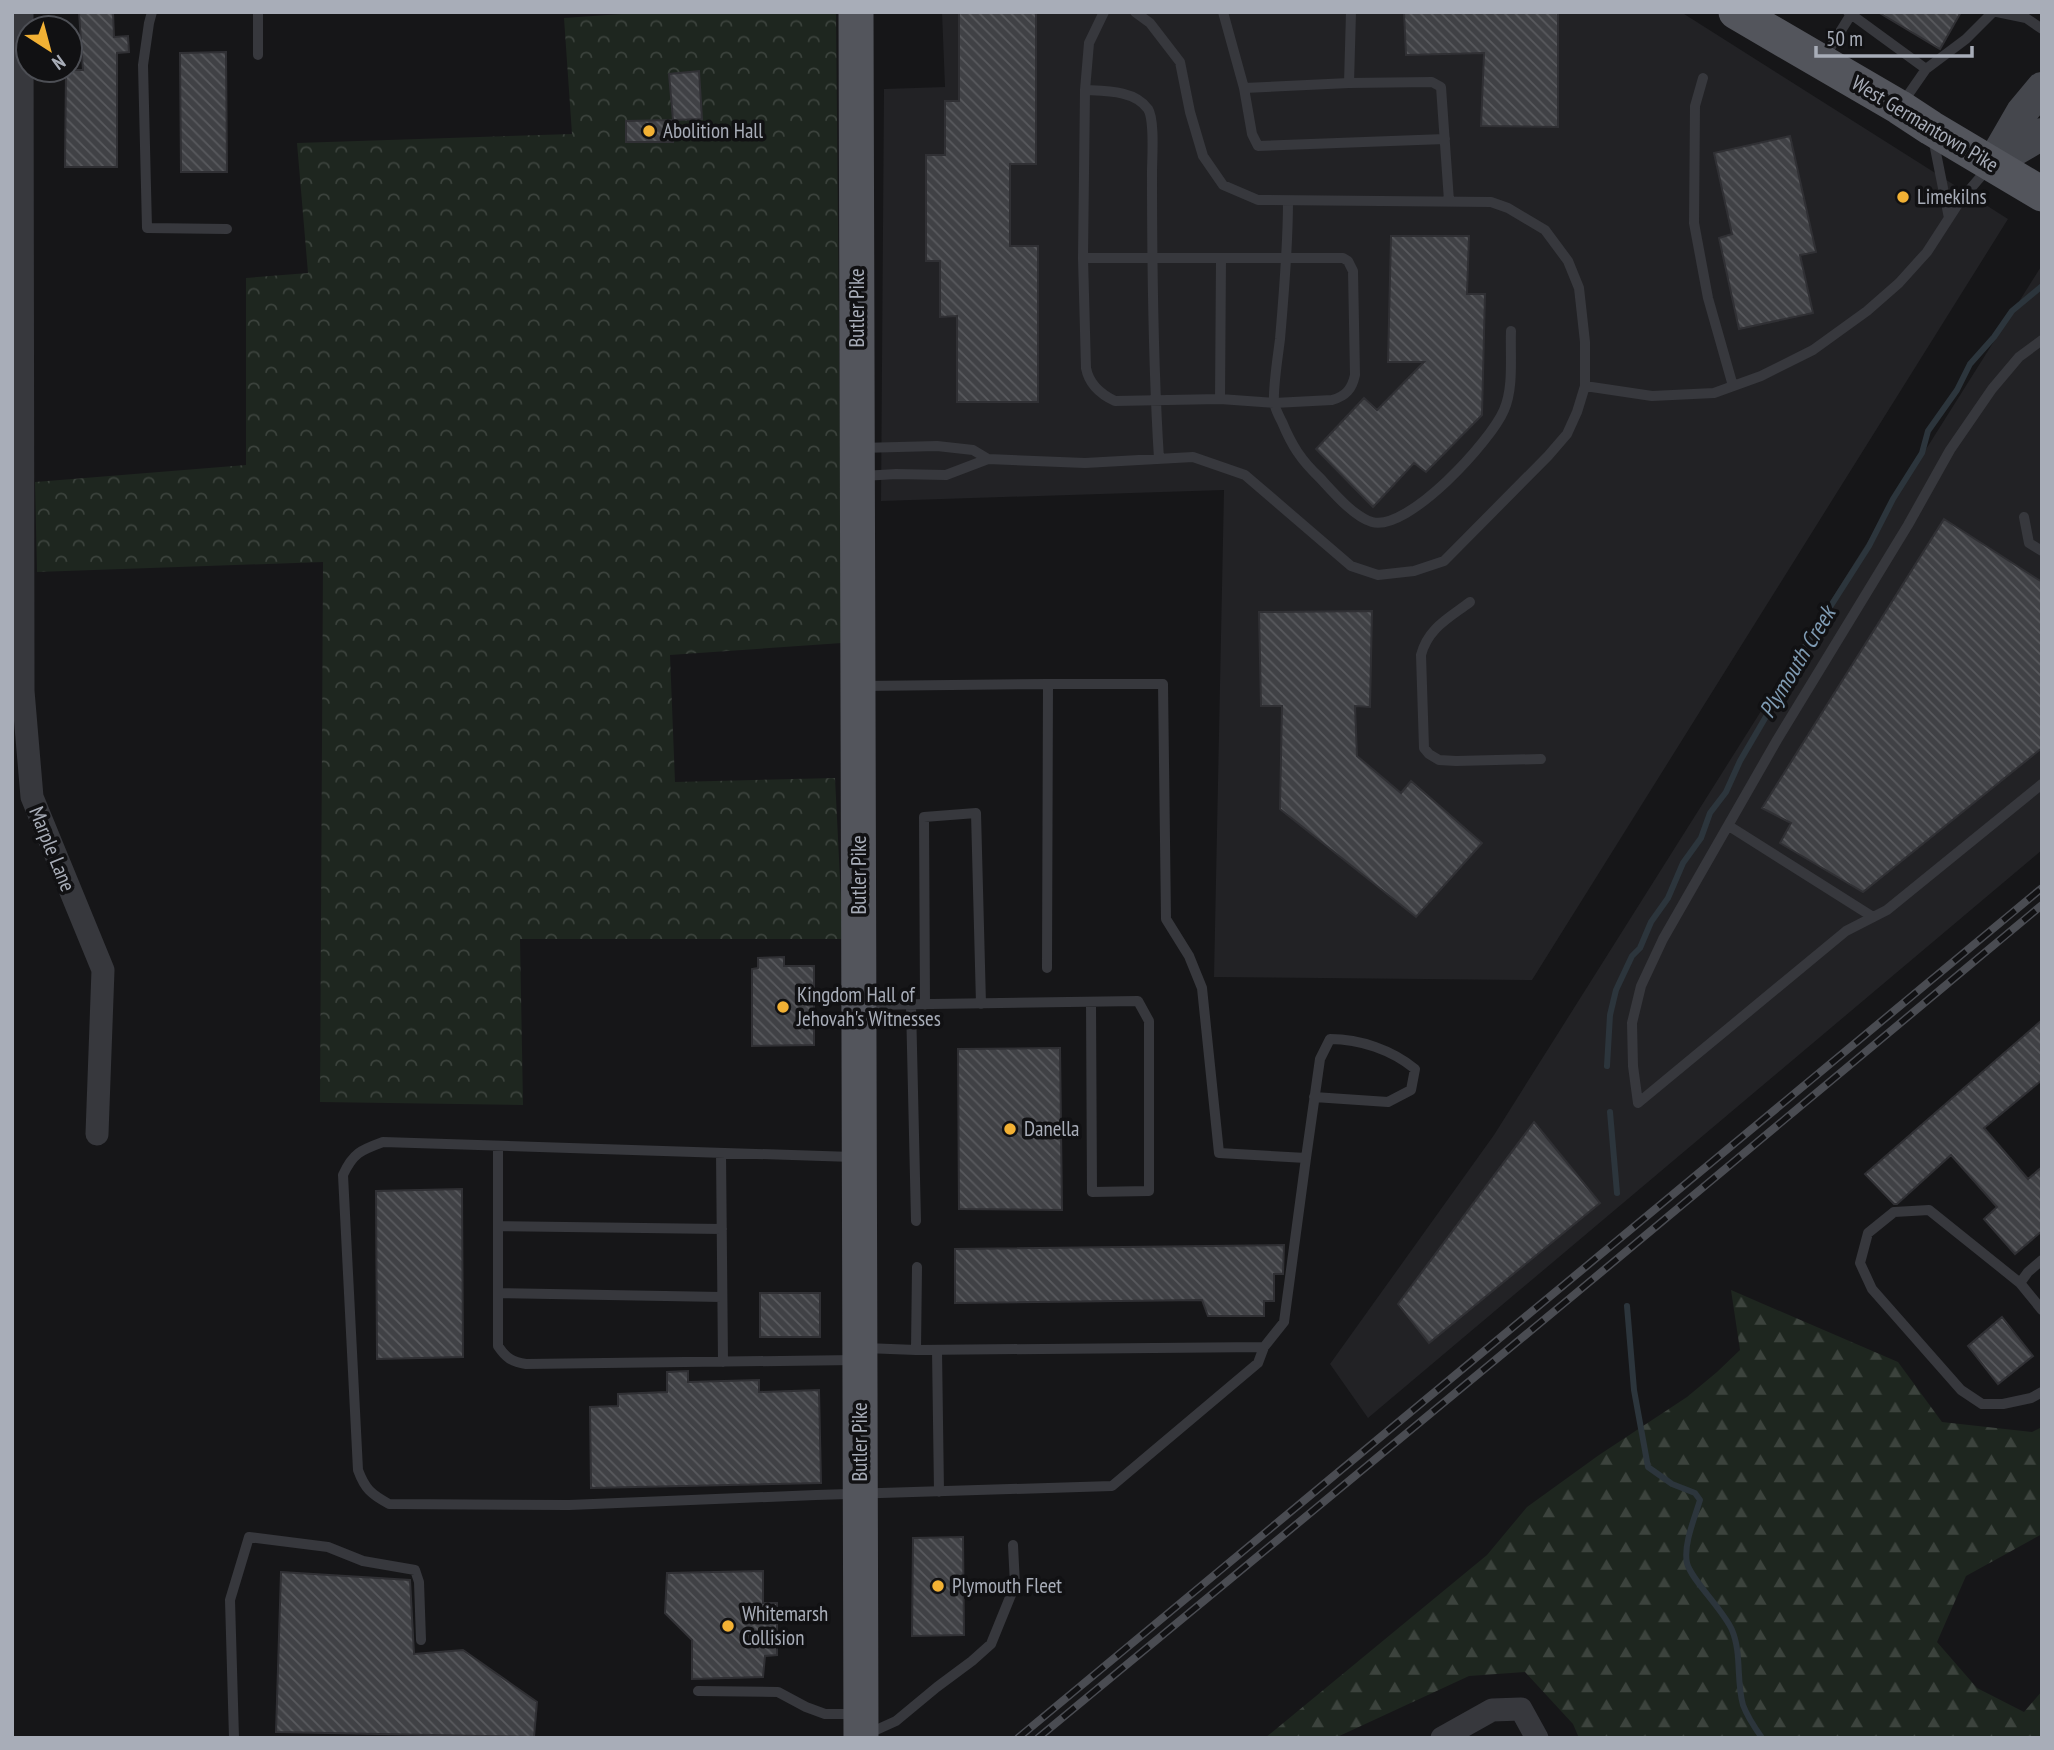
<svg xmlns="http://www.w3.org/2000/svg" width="2054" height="1750" font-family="'PT Sans Narrow',sans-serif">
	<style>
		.built { fill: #222225 }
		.forest { fill: url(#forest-firs) }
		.park { fill: url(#park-crowns) }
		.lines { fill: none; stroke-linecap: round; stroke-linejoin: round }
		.stream { stroke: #2c353c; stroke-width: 6 }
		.building { fill: url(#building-back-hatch); stroke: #303034; stroke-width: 2 }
		.service { stroke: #37383d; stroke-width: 10 }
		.minor { stroke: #37383d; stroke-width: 23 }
		.secondary { stroke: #45474d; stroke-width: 32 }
		.primary { stroke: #53555c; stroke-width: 35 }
		.rail-casing { stroke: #4a4c52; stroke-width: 8 }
		.rail { stroke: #111113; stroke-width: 5; stroke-dasharray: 16; stroke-linecap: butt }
		.poi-dot { fill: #f2b134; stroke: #111113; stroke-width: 2.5 }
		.labels { text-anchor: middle; stroke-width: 7; stroke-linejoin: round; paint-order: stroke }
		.street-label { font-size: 21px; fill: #a8adb8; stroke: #111113 }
		.poi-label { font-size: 21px; fill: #a8adb8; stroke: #111113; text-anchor: start }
		.water-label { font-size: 23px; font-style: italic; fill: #7f9bb3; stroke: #111113 }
	</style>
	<defs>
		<pattern id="forest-firs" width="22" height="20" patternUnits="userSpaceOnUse" patternTransform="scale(1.75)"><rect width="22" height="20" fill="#1e261f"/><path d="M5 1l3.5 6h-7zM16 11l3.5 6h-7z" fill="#3c433d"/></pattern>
		<pattern id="park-crowns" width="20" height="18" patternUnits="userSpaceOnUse" patternTransform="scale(1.75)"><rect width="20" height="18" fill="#1e261f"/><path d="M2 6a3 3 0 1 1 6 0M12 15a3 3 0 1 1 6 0" fill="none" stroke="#3c433d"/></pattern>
		<pattern id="building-back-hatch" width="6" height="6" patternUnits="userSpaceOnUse" patternTransform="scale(1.75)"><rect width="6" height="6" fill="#404145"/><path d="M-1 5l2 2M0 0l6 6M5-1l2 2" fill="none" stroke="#595a5e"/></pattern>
	</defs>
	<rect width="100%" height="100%" fill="#161618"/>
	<path class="built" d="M942,12H1681L2008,219L1532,980L1214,977L1224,490L881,501L884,89L945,87Z
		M2042,265V850L1368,1418L1330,1364L1494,1135Z"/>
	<path class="forest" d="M1731,1290L1898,1362L1942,1422L2032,1432L2042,1427V1534L1966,1576L1937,1642L1977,1688L2024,1712L2042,1691V1738H1579L1573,1724L1525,1672L1469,1676L1335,1738H1265L1487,1555L1527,1507L1599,1455L1687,1397L1717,1372L1740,1350Z"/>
	<path class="park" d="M651,12H836L842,643L670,655L675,782L835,778L843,939H520L523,1105L320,1102L323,562L37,572L35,482L246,465V278L308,273L297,143L572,134L564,18Z"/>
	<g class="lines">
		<path class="stream" d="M1607,1066L1610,1015L1616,990L1632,956L1640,948L1651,922L1668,898L1683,863L1701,838L1710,813L1726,792L1740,761L1795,667L1802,651L1869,546L1893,499L1922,453L1928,431L1957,390L1970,364L1994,337L2012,311L2042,286
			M1610,1112L1617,1193
			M1627,1306L1634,1390L1648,1467L1672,1484L1695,1493L1700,1500C1695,1517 1683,1545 1687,1563C1691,1580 1723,1609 1732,1630C1742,1654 1736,1681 1743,1705C1747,1716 1755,1728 1762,1738"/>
	</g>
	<path class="building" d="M79,12H113L114,37L128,36L129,52L117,53V167H65L66,70H83Z
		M959,12H1036V164H1010V246H1038V402H957V316L940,317V261H926V155H945V101H959Z
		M1404,12H1558V127L1481,126L1484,53L1406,55Z
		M1878,12H1961L1940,49Z
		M226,52L227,172H181L180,53Z
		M699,71L702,119L673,120L669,74Z
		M673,120V142H626V121Z
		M1790,136L1816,252L1800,255L1813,313L1739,329L1719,238L1732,234L1714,153Z
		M1391,236H1469L1467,294H1485L1482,415L1426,472L1414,463L1373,507L1316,449L1364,398L1377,410L1424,362H1388Z
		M1944,519L2042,582V748L1863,892L1780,843L1791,823L1762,808Z
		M1372,611L1370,707L1355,706L1357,756L1401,793L1411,781L1482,843L1416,917L1280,809L1282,706H1261L1259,612Z
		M784,957V966H814V1045L752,1046V969L758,968V958Z
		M2042,1020V1080L1984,1128L2028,1179L2042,1167V1231L2015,1254L1984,1219L1997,1207L1951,1155L1897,1204H1894L1865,1174Z
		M1060,1048L1062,1210L959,1209L958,1049Z
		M1534,1122L1600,1203L1429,1343L1398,1304Z
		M462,1189L463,1357L377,1359L376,1191Z
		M1284,1245L1283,1274H1274V1301H1264V1316H1208L1202,1300L955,1303V1249Z
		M760,1293H820V1337H760Z
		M2002,1317L2033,1356L1998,1384L1968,1346Z
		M688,1371V1382L759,1380V1392L819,1390L821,1483L591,1488L590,1407L618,1406V1394L667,1392V1372Z
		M963,1537L964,1635L912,1636L913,1538Z
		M763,1571V1603H777V1655L765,1656L763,1677L692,1679V1640L665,1613L667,1573Z
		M281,1572L410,1580L414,1654L463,1650L537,1702L534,1737L276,1732Z"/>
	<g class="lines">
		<path class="service" d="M152,12L149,23L143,65L147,228L227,229
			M258,12V55
			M1223,12L1244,88L1252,134L1258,146L1445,139
			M1351,12L1349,83L1432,82L1441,87L1449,201
			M1848,12L1926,69
			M1997,12L2026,18L2042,29
			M1824,58L1850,16
			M1703,78L1695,106L1694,223L1708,298L1733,386
			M1244,88L1349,83
			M1085,90C1105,91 1135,90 1148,109C1155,120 1152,159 1152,172C1152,268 1153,364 1159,459
			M1901,105L1926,69L1966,39L1993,12
			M1933,138L1949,218
			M1288,201C1288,248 1284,293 1280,339C1278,356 1273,386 1274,402C1275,409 1279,416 1282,422C1292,446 1301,460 1320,478C1333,492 1354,517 1372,522C1408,532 1491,441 1504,410C1514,387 1510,356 1511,331
			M1083,258H1343L1348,261L1353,271L1355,375C1352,389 1346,396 1332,400L1274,403L1220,399L1115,401C1100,394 1089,384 1086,368L1083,258L1085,90L1089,43L1104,12
			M2042,340L2019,357L1992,389L1950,450L1908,525L1777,740L1663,939L1641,986L1632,1023L1633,1066L1638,1103L1846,931L1887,910L2042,784
			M1585,386L1652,396L1714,393L1761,376L1813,350L1867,311L1899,283L1927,252L1960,201L1988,168
			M1220,399L1221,259
			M860,448L937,446L973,450L988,459
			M863,476L896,474L946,475L988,459L1085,463L1193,457L1245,475L1351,566L1378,575L1414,571L1444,561L1548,456L1567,434L1577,412L1585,386V342L1579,288L1568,261L1545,230L1508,208L1491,202L1258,200L1223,185L1203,156L1190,112L1180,62L1150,23L1135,12
			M2024,517L2029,543L2042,551
			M1470,602C1449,618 1428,628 1421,655L1424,748L1429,754L1439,760L1456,761L1541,759
			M861,686L1048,684L1047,968
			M1729,826L1873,917
			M862,1005L1138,1001L1149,1021V1191L1092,1192L1091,1002
			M911,1005L916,1221
			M925,1005L924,817L976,813L981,1004
			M498,1146V1346C506,1358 512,1362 526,1364L855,1360
			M721,1153L723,1362
			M853,1157L383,1142C361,1150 353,1153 343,1175L358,1470C365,1489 371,1494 389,1504L569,1505L816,1495L1112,1486L1258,1363L1264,1347L1284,1322L1306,1158L1219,1153L1202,988L1189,956L1166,919L1163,684H1048
			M1306,1158L1320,1059L1330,1039C1360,1039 1392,1050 1415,1069L1411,1090L1388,1102L1314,1097
			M498,1226L722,1229
			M2042,1260L2028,1272L2020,1283L2042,1310
			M2020,1283L1929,1210L1894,1212L1868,1233L1860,1263L1872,1289L1961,1390L1982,1404H2003L2031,1398L2042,1392
			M498,1293L722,1297
			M865,1348L916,1350L917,1267
			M916,1350L1264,1347
			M937,1350L939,1492
			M698,1691L778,1692L806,1707L825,1714H855
			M865,1735L896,1721L937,1687L972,1661L991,1644L1015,1585L1013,1545
			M234,1738L230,1600L249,1537L328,1547L363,1561L415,1570L419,1582L421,1640"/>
		<path class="minor" d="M22,12L23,691L32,797L103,970L97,1134
			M1442,1738L1492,1710L1521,1709L1537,1738"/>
		<path class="secondary" d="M1996,161L2042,134
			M1992,164L2022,112L2042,88"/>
		<path class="primary" d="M856,12L861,1738
			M1736,12L1899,107L1931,128L2042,194"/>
		<g class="rail-casing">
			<path id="rail" d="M1018,1738L2042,888
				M1038,1738L1569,1299L2042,905"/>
		</g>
		<use href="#rail" class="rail"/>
	</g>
	<g class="poi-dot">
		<circle cx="649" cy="131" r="7"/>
		<circle cx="1903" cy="197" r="7"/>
		<circle cx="783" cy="1007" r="7"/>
		<circle cx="1010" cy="1129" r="7"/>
		<circle cx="938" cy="1586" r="7"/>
		<circle cx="728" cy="1626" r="7"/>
	</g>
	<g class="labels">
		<g class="street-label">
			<text transform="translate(1925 124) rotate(31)" y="7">West Germantown Pike</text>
			<text transform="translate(857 308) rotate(-90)" y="7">Butler Pike</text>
			<text transform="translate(52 849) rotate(68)" y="7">Marple Lane</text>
			<text transform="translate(859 875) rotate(-90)" y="7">Butler Pike</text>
			<text transform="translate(860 1442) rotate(-90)" y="7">Butler Pike</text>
		</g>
		<g class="poi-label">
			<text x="663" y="138">Abolition Hall</text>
			<text x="1917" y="204">Limekilns</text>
			<text x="797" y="1002">Kingdom Hall of<tspan x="797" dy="24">Jehovah's Witnesses</tspan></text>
			<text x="1024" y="1136">Danella</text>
			<text x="952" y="1593">Plymouth Fleet</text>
			<text x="742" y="1621">Whitemarsh<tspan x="742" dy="24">Collision</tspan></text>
		</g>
		<g class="water-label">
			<text transform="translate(1797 662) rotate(-59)" y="8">Plymouth Creek</text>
		</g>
	</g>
	<rect width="2054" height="1750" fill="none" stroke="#a8adb8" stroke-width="28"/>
	<g transform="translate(49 49) rotate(144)"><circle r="33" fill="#111113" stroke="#4d4f55" stroke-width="2"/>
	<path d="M0-5L12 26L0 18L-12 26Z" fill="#f2b134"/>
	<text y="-10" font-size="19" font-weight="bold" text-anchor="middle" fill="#a8adb8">N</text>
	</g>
	<path d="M1816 46v10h156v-10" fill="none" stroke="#a8adb8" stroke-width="3.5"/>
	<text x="1826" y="46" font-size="21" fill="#a8adb8" stroke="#111113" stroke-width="5" paint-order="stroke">50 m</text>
</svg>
